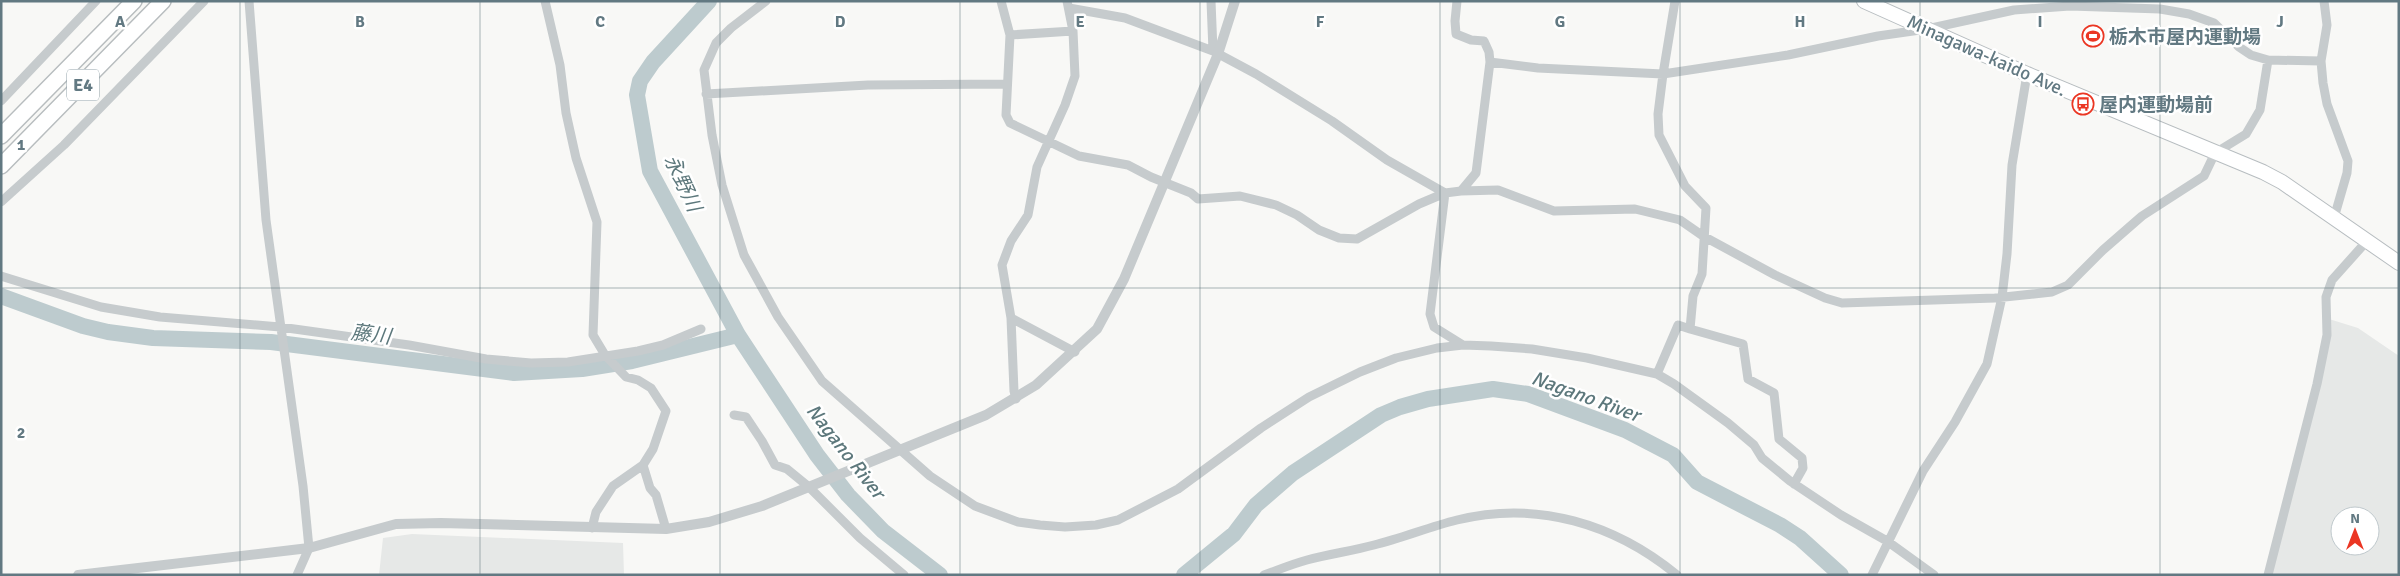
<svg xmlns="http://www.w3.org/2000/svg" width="2400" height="576" font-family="Signika,'Noto Sans JP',sans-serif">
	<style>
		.built { fill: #e6e8e7; fill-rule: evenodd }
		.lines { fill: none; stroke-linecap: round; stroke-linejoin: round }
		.river { stroke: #bdcbce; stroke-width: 16 }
		.primary-casing { stroke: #b7bdc0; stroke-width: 16 }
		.motorway-casing { stroke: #b8bdbf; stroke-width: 18 }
		.minor { stroke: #c6cbcd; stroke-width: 9 }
		.tertiary { stroke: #c6cbcd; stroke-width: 10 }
		.primary { stroke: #fff; stroke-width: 14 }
		.motorway { stroke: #fff; stroke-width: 15 }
		.grid { fill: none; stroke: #627982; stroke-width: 1; stroke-opacity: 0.55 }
		.labels { text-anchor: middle; stroke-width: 5; stroke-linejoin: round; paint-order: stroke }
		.shield { fill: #fff; stroke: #91a1a8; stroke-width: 1 }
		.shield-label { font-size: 18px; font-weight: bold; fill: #627982 }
		.poi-label { font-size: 19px; font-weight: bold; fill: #627982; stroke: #fff; text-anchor: start }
		.street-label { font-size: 19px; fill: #627982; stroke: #fff }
		.water-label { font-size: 20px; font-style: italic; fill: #5d787c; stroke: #fff }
		.grid-label { font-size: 16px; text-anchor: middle; font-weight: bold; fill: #627982; stroke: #fff; stroke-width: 5; stroke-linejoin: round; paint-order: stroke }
	</style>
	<rect width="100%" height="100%" fill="#f8f8f6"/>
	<path class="built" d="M2329,319L2358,328L2399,356V575H2271ZM2340,516H2370V546H2340Z
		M412,534L623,543L624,575H379L383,538Z"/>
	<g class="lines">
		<path class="river" d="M709,1L653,62L640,81L637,95L650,171L738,335L817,455L848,495L883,531L940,575
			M1,296L83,326L108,332L153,338L271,342L514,373L582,369L632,361L738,335
			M1184,575L1234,534L1256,505L1293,473L1381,415L1400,407L1428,399L1493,389L1528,394L1625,430L1673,455L1697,482L1780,525L1800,538L1841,575"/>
		<g class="primary-casing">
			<path id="primary" d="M1864,1L2027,74L2263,172L2282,182L2399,263"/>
		</g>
		<g class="motorway-casing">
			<path id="motorway" d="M1,136L134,1
				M1,166L163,1"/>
		</g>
		<path class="minor" d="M249,1L266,220L303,486L309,548L297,575
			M545,1L560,65L566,113L576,158L597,222L593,335L605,355L626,377L638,380L651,388L666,411L653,449L643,465L613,486L596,512L592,528
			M766,1L731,28L716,43L704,70L712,135L722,185L744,255L778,317L822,381L930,476L975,506L1018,522L1040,525L1065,527L1096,525L1118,520L1178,489L1261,428L1309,397L1360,372L1396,358L1437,348L1463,345L1491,346L1532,349L1587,358L1657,374L1674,384L1728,423L1754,445L1762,458L1790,481L1841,515L1887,541L1934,575
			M1001,1L1010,35L1006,115L1010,123L1079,156L1128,165L1151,177L1191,193L1198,199L1240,196L1276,205L1297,215L1319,230L1339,238L1357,239L1419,204L1445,193L1461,191L1498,190L1554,211L1635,209L1680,220L1703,236L1775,275L1825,298L1842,303L1995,298L2052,292L2068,285L2103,250L2142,216L2204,176L2215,153L2246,134L2260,110L2268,60
			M1067,1L1073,31L1075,76L1065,105L1037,167L1028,215L1011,241L1002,265L1011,318L1075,352
			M1211,1L1213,51
			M1457,1L1455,21L1456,34L1471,40L1484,41L1489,52L1490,62L1476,173L1461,191
			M2324,1L2327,25L2321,61L2323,83L2327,104L2348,161L2347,173L2334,218
			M1069,8L1125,18L1213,51L1256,74L1332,121L1387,160L1445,193
			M1010,35L1073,31
			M1490,62L1538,68L1663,74L1788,55L1878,36L1927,29L2014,10L2070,6L2160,9L2189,14L2214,23L2239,47L2251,55L2268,60L2321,61
			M706,94L868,85L1007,84
			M1,101L96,1
			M1445,193L1430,314L1434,327L1463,345
			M1,202L64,145L204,1
			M1,276L101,307L160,317L280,327L409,345L486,359L531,363L568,362L638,351L663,345L701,329
			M1011,318L1014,391L1016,399
			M1690,329L1743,344L1748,379L1774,393L1779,439L1802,458L1803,468L1794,484
			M1657,374L1678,325L1690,329L1693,296L1702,274L1706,208L1685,186L1659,135L1658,114L1663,74L1675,1
			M734,415L746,417L762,441L775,465L787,469L809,487L860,538L904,575
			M643,465L650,488L656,495L666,529
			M1264,575C1278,570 1292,564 1307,560C1329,554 1352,551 1374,545C1402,538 1429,527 1457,520C1537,500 1615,524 1677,575
			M1872,575L1923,471L1955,422L1987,364L2002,297L2007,254L2012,165L2027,74
			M2268,575L2317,384L2327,335L2326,297L2332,280L2366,242"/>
		<path class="tertiary" d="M78,575L309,548L396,524L441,523L666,529L709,522L762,506L986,415L1036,385L1097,329L1124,279L1218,54L1235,1"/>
		<use href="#primary" class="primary"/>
		<use href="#motorway" class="motorway"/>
	</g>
	<path class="grid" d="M240,1V575M480,1V575M720,1V575M960,1V575M1200,1V575M1440,1V575M1680,1V575M1920,1V575M2160,1V575M1,288H2399"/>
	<defs>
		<g id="stadium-ring" transform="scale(1.125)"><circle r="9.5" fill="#fff" stroke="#eb3623" stroke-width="1.5"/><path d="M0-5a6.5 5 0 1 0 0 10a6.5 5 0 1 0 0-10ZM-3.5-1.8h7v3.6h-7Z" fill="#eb3623"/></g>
		<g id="bus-ring" transform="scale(1.125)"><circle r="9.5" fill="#fff" stroke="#eb3623" stroke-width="1.5"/><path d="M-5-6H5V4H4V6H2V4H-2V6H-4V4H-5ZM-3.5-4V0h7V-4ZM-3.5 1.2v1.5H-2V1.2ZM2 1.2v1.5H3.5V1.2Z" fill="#eb3623"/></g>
	</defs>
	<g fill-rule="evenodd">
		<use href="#stadium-ring" x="2093" y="36"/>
		<use href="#bus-ring" x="2083" y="104"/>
	</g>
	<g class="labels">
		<rect class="shield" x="67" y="69.5" width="32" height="31" rx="4"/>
		<g class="shield-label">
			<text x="83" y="91">E4</text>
		</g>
		<g class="poi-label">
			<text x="2109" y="43">栃木市屋内運動場</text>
			<text x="2099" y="111">屋内運動場前</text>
		</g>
		<g class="street-label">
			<text transform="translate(1987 55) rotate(24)" y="7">Minagawa-kaido Ave.</text>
		</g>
		<g class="water-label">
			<text transform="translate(683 183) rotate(65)" y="7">永野川</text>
			<text transform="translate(371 334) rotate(7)" y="7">藤川</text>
			<text transform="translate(1586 396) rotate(20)" y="7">Nagano River</text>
			<text transform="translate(846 451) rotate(52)" y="7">Nagano River</text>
		</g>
	</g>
	<g class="grid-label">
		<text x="120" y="27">A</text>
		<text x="360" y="27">B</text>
		<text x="600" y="27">C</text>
		<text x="840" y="27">D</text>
		<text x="1080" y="27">E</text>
		<text x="1320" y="27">F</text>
		<text x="1560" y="27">G</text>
		<text x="1800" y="27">H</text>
		<text x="2040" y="27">I</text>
		<text x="2280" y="27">J</text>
		<text x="21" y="150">1</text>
		<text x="21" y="438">2</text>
	</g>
	<rect width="2400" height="576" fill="none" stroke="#627982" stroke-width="5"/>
	<g transform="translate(2355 531)"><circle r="24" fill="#ffffff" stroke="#c0c9cd"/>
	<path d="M0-4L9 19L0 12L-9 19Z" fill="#eb3623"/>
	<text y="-8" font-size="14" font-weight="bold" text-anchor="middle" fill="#627982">N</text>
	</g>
</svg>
